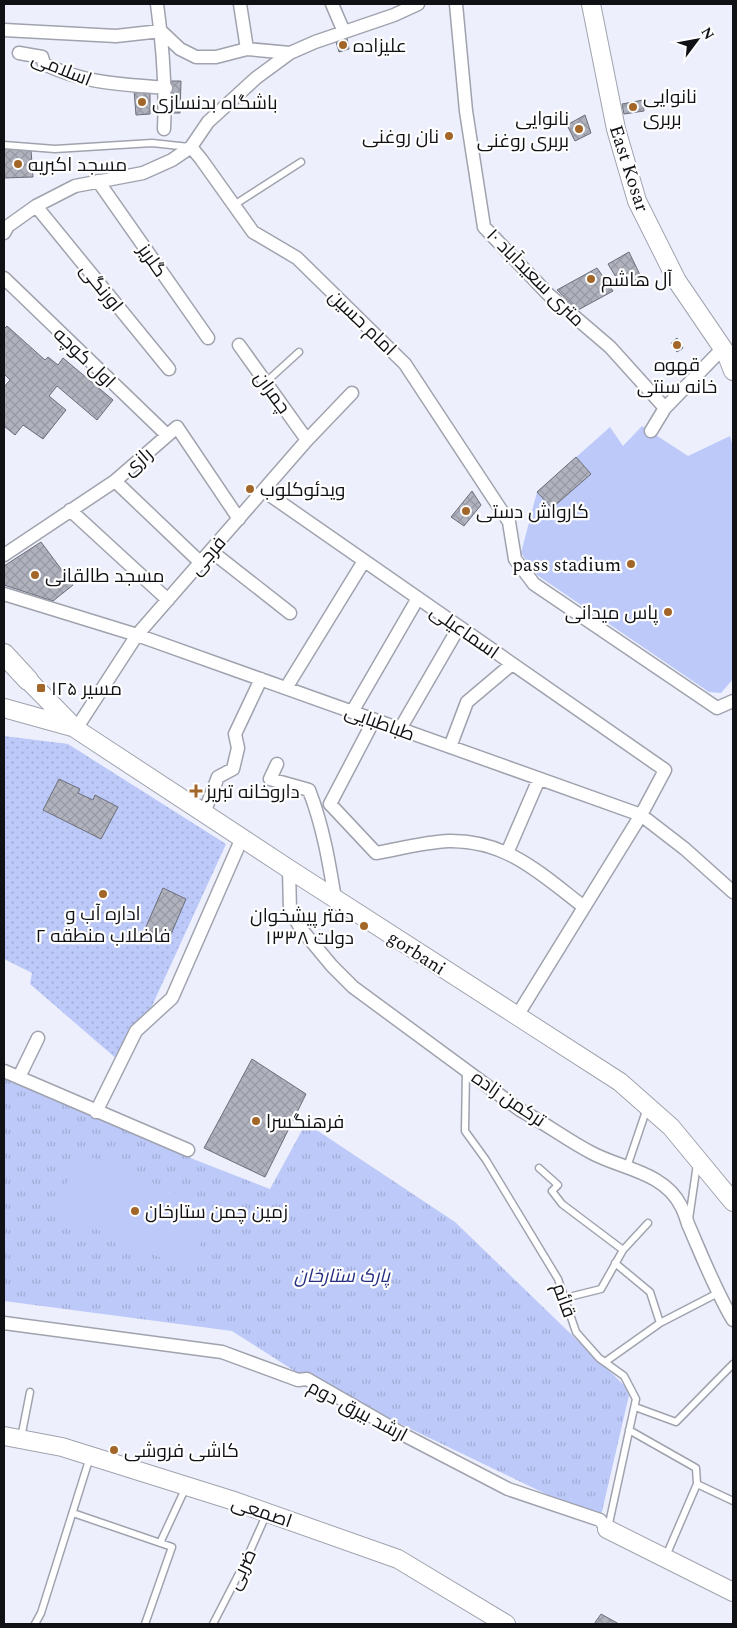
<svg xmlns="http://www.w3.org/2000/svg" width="737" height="1628" font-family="Spectral,Cairo,serif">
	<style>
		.grass { fill: url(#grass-dots) }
		.park { fill: url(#park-tufts) }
		.garden { fill: #bcc9f9 }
		.building { fill: url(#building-cross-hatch); stroke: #6c6f79 }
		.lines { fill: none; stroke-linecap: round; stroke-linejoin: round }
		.lane-casing { stroke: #a0a3ae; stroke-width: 9 }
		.street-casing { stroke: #a0a3ae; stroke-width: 15 }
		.secondary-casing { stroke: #a0a3ae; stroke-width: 20 }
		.primary-casing { stroke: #a0a3ae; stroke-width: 22 }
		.lane { stroke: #fff; stroke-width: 6 }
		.street { stroke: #fff; stroke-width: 12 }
		.secondary { stroke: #fff; stroke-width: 18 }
		.primary { stroke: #fff; stroke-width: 20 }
		.poi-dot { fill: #a36629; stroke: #fefefe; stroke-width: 2 }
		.labels { text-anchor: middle; stroke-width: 4.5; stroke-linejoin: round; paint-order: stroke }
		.poi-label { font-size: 19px; fill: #101115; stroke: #fefefe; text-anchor: start }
		.street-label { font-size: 19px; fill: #101115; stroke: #fefefe }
		.park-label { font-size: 19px; font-style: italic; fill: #262f80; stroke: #fefefe }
	</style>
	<defs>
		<pattern id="grass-dots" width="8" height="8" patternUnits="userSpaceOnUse" patternTransform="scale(1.25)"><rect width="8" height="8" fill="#bcc9f9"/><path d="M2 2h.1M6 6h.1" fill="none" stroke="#a1acd5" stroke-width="1.8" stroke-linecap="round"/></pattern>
		<pattern id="park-tufts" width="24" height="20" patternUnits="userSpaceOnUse" patternTransform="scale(1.25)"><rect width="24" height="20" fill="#bcc9f9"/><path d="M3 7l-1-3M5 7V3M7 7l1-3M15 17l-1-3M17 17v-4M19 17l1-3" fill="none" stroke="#a1acd5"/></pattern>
		<pattern id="building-cross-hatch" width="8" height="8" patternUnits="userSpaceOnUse" patternTransform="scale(1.25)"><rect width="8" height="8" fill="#b0b3be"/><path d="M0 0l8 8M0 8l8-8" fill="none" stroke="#9699a2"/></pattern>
	</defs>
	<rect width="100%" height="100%" fill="#edf0fc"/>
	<path class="grass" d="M4,736L68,744L226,844L152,1006L118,1060L30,984L32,973L4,959Z"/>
	<path class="park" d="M4,1077L193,1159L270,1189L306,1123L455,1222L630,1391L600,1520L307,1379L232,1331L4,1301Z"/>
	<path class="garden" d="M642,426L688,456L730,436L733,447V679L721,693L709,692L537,575L521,553L537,492L610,427L623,446Z
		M80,1152L215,1210L189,1270L54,1211Z"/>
	<path class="building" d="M347,38L349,49L339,52L336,42Z
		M167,81H181L180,113H167Z
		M134,90H150V114L136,115Z
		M643,100L644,111L624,114L622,104Z
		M585,115L591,133L575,141L567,125Z
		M4,148L31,150L33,177L4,178Z
		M629,252L641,277L622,287L608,264Z
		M597,268L613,291L578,310L557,290Z
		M7,326L45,360L48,357L58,365L63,358L113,400L97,420L57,386L49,396L66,410L43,439L23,425L15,435L4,426V387L10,380L4,374V329Z
		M677,338L683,348L677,352L671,343Z
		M576,457L591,474L552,508L537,492Z
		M472,491L481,505L464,526L451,517Z
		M41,542L73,585L53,601L4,585V566Z
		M59,779L80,789L78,793L93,800L95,795L118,807L101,839L43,810Z
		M163,888L186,899L169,939L145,929Z
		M252,1059L306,1094L265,1177L204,1148Z
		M601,1614L619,1624H594Z"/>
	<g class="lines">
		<g class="lane-casing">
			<path id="lane" d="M4,145L55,149L152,143L189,147
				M234,205L301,162
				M266,382L299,352
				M466,1070L465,1131L486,1160L558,1279L576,1332L599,1358L624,1376L636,1399L608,1528
				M627,1167L647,1108
				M539,1168L558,1185L552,1191L562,1204L623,1250
				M689,1219L697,1164
				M615,1263L650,1292L660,1323
				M565,1298L601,1289L623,1250L648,1223
				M605,1362L660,1323L718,1293
				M635,1407L676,1422L733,1364
				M629,1430L696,1468L697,1484L733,1501
				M21,1438L30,1392
				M73,1513L172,1547L145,1624
				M160,1543L186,1487
				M666,1556L697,1484
				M35,1624L41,1613L90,1457
				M213,1624L246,1560L267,1513"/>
		</g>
		<g class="street-casing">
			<path id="street" d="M157,4C163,47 166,85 164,129
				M240,4L247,49
				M332,4L344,32
				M456,4L466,111L484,227L548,294L610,347L665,408L723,348
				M4,30L116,36L161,31L180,49L196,57H216L247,49L290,53
				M19,53L42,57L44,64C87,84 119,84 166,88
				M191,147L201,159L253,232L297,258L405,364L509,522L515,559L534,584L717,708L733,701
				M98,181L208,338
				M36,206L169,369
				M4,233L8,226L36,206L75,186L143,173L172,160L191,147L208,122L256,78L290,53L315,42L394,15L418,4
				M4,278L167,435
				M239,345L307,440
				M651,431L665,408
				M115,481L201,563
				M264,491L665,770L641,815L517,1016
				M70,510L168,600
				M211,551L290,613
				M4,555L115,481L177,427L239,519
				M4,594L137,635L641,815L685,849L733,892
				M286,688L364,561
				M352,712L418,598
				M374,720L330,804L376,853C399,849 425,842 449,841C507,840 541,874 584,907
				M76,729L137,635L307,440L352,393
				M400,729L459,627
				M450,747L467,702L512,664
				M277,764L270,779L309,790C323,826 329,862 335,899
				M204,813L218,777L233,769L238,748L235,734L261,679
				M507,853L539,779
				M289,869L290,911L302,930L332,966L353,987L520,1110C545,1123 567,1140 592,1153C622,1169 664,1172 681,1206C684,1211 686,1218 688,1224C702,1256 715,1290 733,1320
				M4,1071L188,1150
				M19,1077L38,1038
				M96,1112L136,1031L172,998L242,838
				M4,1323L222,1352L298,1380L307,1379L406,1436L508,1489L600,1520L607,1529"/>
		</g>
		<g class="secondary-casing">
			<path id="secondary" d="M591,4L616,129L637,201L677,281L726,353L733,371
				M28,680L76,729L289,869L620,1082L671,1127L733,1202
				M4,708L76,728
				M4,1436L62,1447L231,1500L398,1559L506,1624
				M607,1529L733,1592"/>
		</g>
		<g class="primary-casing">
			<path id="primary" d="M4,654L28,680"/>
		</g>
		<use href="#lane" class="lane"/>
		<use href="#street" class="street"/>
		<use href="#secondary" class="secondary"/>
		<use href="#primary" class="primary"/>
	</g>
	<g class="poi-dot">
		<circle cx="343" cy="45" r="5"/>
		<circle cx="142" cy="102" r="5"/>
		<circle cx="633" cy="107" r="5"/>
		<circle cx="579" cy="129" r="5"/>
		<circle cx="449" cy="136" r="5"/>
		<circle cx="18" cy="164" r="5"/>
		<circle cx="591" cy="279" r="5"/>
		<circle cx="677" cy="345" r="5"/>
		<circle cx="250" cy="489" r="5"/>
		<circle cx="466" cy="511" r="5"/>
		<circle cx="631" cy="564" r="5"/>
		<circle cx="35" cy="575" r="5"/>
		<circle cx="668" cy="612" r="5"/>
		<rect x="36" y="683" width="10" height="10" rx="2.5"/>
		<path d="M193.5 783.5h5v5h5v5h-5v5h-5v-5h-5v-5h5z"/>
		<circle cx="103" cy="894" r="5"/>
		<circle cx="364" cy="926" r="5"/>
		<circle cx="256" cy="1121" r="5"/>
		<circle cx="135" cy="1211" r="5"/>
		<circle cx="114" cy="1450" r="5"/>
	</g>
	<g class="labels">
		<g class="poi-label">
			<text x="353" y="52">علیزاده</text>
			<text x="643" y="103">نانوایی<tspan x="643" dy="22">بربری</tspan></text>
			<text x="152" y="109">باشگاه بدنسازی</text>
			<text x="569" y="125" text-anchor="end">نانوایی<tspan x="569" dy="22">بربری روغنی</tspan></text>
			<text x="439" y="143" text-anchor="end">نان روغنی</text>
			<text x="28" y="171">مسجد اکبریه</text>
			<text x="601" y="286">آل هاشم</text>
			<text x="677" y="371" text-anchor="middle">قهوه<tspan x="677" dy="22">خانه سنتی</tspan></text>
			<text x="260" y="496">ویدئوکلوب</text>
			<text x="476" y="518">کارواش دستی</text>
			<text x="621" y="571" text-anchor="end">pass stadium</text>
			<text x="45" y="582">مسجد طالقانی</text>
			<text x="658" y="619" text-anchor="end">پاس میدانی</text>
			<text x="51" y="695">مسیر ۱۲۵</text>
			<text x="206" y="798">داروخانه تبریز</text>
			<text x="103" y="920" text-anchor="middle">اداره آب و<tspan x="103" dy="22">فاضلاب منطقه ۲</tspan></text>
			<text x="354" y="922" text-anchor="end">دفتر پیشخوان<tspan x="354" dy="22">دولت ۱۳۳۸</tspan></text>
			<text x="266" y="1128">فرهنگسرا</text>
			<text x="145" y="1218">زمین چمن ستارخان</text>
			<text x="124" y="1457">کاشی فروشی</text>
		</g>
		<g class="street-label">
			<text transform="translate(62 68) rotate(22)" y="7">اسلامی</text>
			<text transform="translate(630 168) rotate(72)" y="7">East Kosar</text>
			<text transform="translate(153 260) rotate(55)" y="7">گلریز</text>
			<text transform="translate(536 277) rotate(45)" y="7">۱۰ متری سعیدآباد</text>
			<text transform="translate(102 287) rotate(51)" y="7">اورنگی</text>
			<text transform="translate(363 322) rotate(44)" y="7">امام حسین</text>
			<text transform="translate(85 357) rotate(44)" y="7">اول کوچه</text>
			<text transform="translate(273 392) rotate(54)" y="7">چمران</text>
			<text transform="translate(137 461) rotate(-41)" y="7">رازی</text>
			<text transform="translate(207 555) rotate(-49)" y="7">فرجی</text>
			<text transform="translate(465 631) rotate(35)" y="7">اسماعیلی</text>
			<text transform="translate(380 722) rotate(20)" y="7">طباطبایی</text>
			<text transform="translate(417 952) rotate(33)" y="7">gorbani</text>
			<text transform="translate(509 1098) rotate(34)" y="7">ترکمن زاده</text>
			<text transform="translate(565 1300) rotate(70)" y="7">قائم</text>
			<text transform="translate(358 1410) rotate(28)" y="7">ارشد بیرق دوم</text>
			<text transform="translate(262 1511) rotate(19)" y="7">اصمعی</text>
			<text transform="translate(241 1569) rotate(-64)" y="7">ضربی</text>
		</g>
		<g class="park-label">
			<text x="342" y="1282">پارک ستارخان</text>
		</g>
	</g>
	<rect width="737" height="1628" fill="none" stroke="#101115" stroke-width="10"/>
	<g transform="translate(697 40) rotate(58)" stroke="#fefefe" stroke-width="4" paint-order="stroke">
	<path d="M0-4L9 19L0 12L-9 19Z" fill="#101115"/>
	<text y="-8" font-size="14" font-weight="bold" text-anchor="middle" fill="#101115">N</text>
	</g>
</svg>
